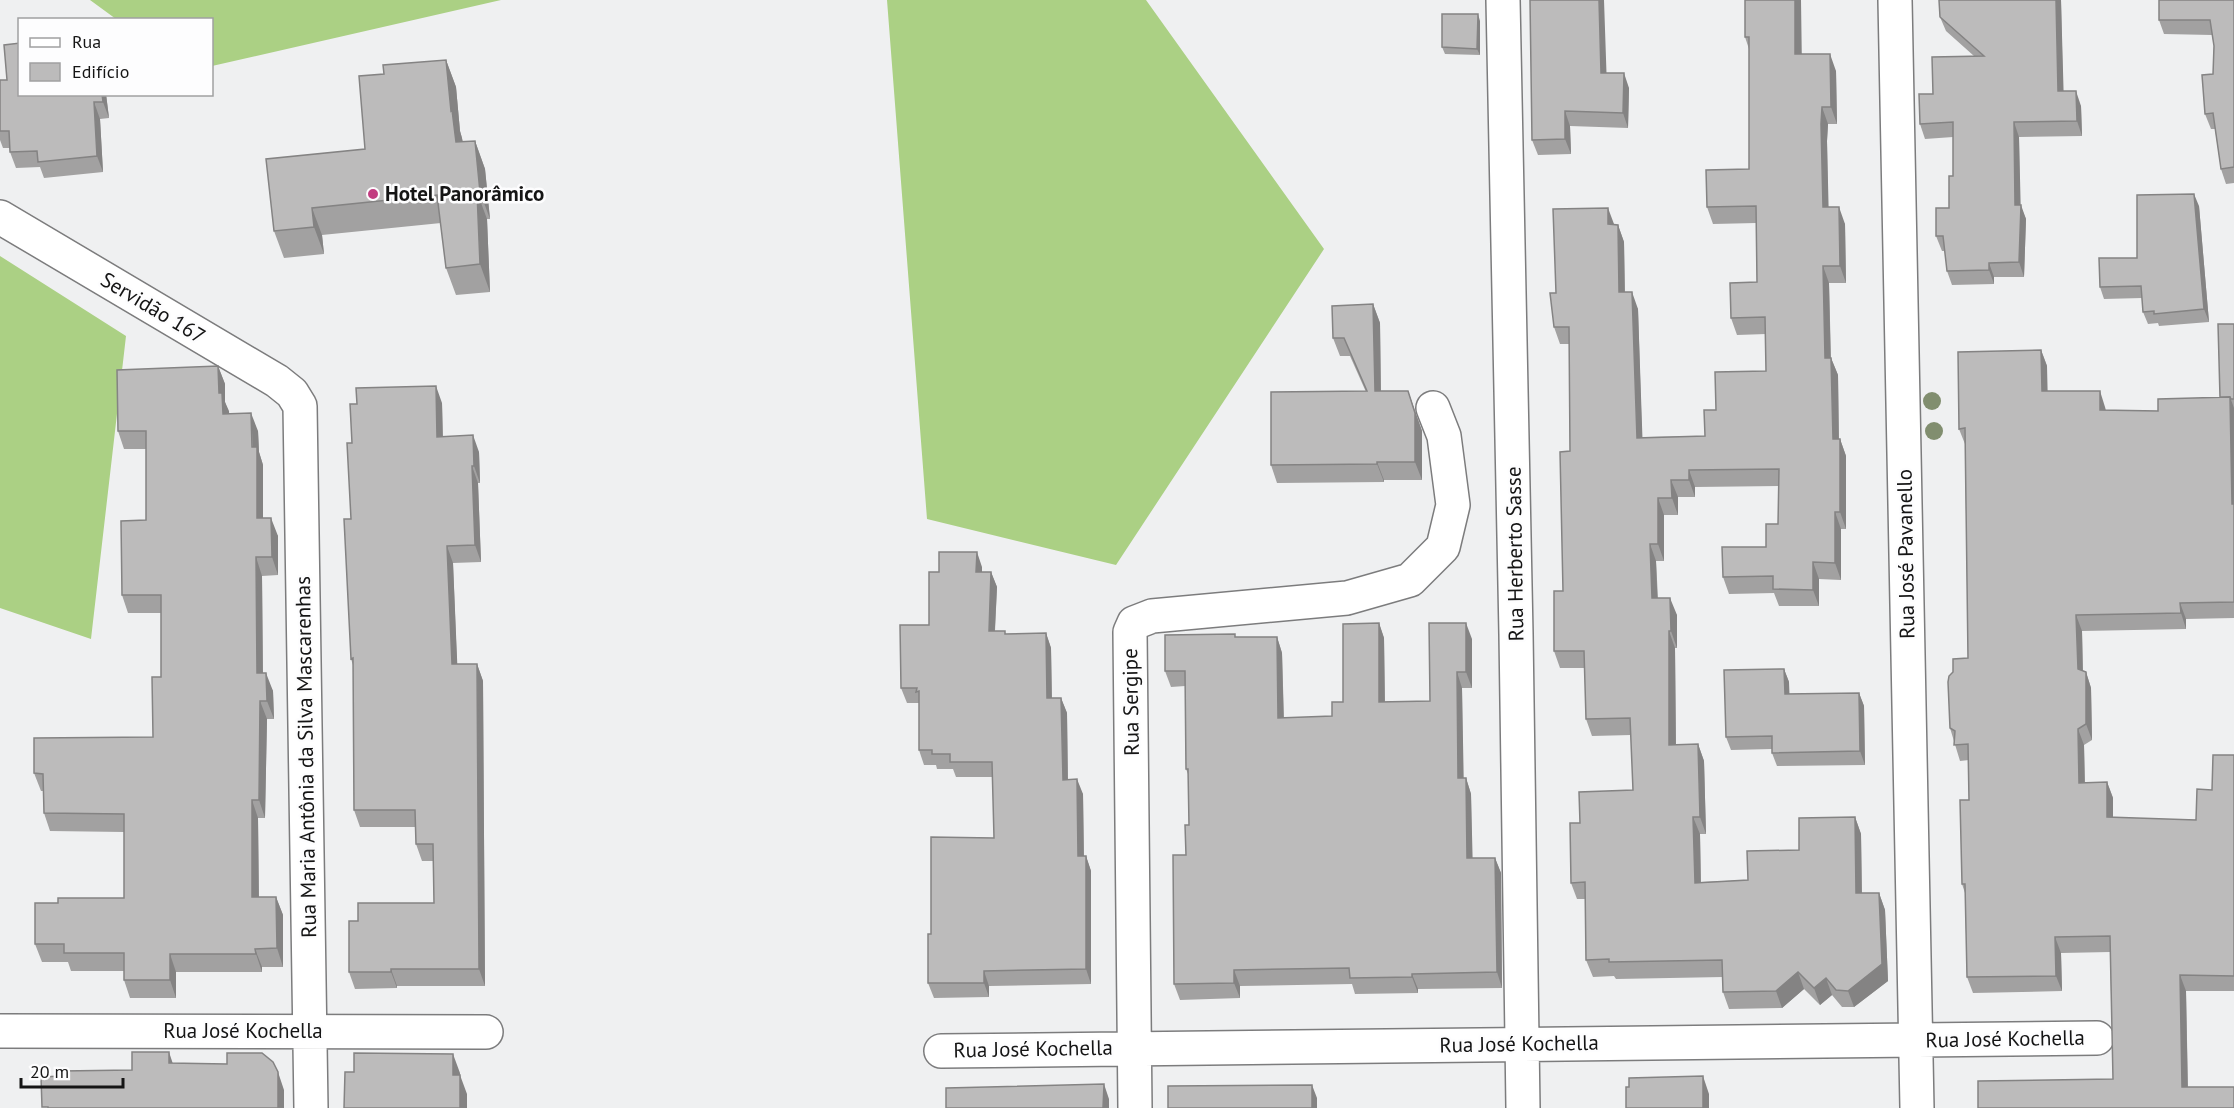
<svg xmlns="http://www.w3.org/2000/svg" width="2234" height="1108" font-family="'PT Sans',sans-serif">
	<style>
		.forest { fill: #abd084 }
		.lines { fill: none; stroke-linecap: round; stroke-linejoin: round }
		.minor-casing { stroke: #7c7c7d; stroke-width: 36 }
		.minor { stroke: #fff; stroke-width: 33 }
		.tree { fill: #818e6f }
		.wall { fill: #a2a1a1 }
		.shaded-wall { fill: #848383 }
		.building { fill: #bcbbbb; stroke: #848383; stroke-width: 1.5 }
		.poi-dot { fill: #c23d80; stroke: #fdfdfe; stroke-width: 2 }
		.labels { text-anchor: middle; stroke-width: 5; stroke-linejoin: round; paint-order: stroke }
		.poi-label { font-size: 21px; font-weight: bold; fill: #151515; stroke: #fdfdfe; text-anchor: start }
		.street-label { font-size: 21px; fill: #151515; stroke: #fdfdfe }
	</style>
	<rect width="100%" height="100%" fill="#eff0f1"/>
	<path class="forest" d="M90,0H501L212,66V20L116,19Z
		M887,0H1146L1324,249L1116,565L927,519Z
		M0,256L126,336L91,639L0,608Z"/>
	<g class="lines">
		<g class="minor-casing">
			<path id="minor" d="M1503,0L1516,634L1523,1108
				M1895,0L1917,1108
				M0,217L277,381L292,393L300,406L311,1108
				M0,1031L486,1032
				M941,1051L2097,1038
				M1135,1108L1130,632L1134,623L1152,616L1347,598L1410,580L1443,547L1453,505L1444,436L1433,408"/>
		</g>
		<use href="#minor" class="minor"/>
	</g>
	<g class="tree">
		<circle cx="1932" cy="401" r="9"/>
		<circle cx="1934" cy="431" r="9"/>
	</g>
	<path class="wall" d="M1745,0L1802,54L1836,71L1837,124H1828L1827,141L1828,207L1845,224L1846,283H1829L1831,358L1838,375L1839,439H1840L1846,456V529H1841V580L1819,579V606H1779L1774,593L1729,594L1723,577L1766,547L1778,524L1779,486L1695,487V497H1678V515H1664V561H1656L1658,598L1677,615V648H1675L1676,745L1698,744L1704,761L1706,834H1700L1701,882L1748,880L1855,817L1861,834L1862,893H1879L1885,910L1888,981L1854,1007H1842L1832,995L1820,1005L1804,989L1782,1008L1729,1009L1723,992V977L1616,979L1614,976L1593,977L1586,960L1585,899H1577L1571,883L1580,823L1633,790L1631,735L1592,736L1586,719L1585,668H1560L1554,651L1563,591L1570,451L1569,344H1560L1554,327L1556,293L1618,225L1624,242L1625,292L1638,309L1642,437L1705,436L1716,410L1766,371V334L1737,335L1731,318L1757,282L1756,223L1713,224L1707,207L1749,169V49L1745,37Z
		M2061,0L2063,91L2081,106L2082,136L2019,137L2020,205L2026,219L2024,277H1994V284L1952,285L1947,271L1945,251H1942L1936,236L1949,208L1953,176V137L1925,139L1920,124L1933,94L1974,56L1946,31L1940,17Z
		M2234,0V183L2226,184L2221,169L2215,129H2211L2205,114L2213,74L2214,46L2212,35L2164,34L2159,20Z
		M1480,21V55L1445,54L1442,47Z
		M446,60L456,87L460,131L463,142L475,141L485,169L490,219H487L490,292L456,295L446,268L441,223L322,235L324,254L284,258L274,231L365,149L384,74Z
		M1606,73L1629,88L1628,128L1570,126L1571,154L1538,155L1532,140Z
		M0,80L106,94L109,118L100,119L103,172L44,178L40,167L16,168L10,152V148H3L0,140Z
		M2199,206L2209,322L2159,326L2158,323L2148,324L2143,312L2142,298L2104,299L2100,287L2137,258Z
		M1373,304L1380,323L1381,391H1408L1422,431V480H1384V482L1277,483L1271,465L1366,392L1350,356H1340L1333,338Z
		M2234,324V618L2186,619V629L2082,631L2083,671L2086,672L2091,688L2092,740L2084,745L2085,783L2107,782L2113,798V818L2196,820L2212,790L2234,755V991H2186L2188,1087L2234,1108L2113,1079L2110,952L2061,953L2062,991L1973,993L1967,977L1965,893L1962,884L1969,800V760L1960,761L1950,728L1968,658L1965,444L1959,429L2041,350L2047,366V391L2105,407L2106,410L2158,411L2220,397Z
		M218,366L225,384V402L229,414L258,431L259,452L263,465V518L278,536V575L262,576L263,673L273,691L274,719H267L265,818H258L259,897H276L283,915V967H262V972H176V998H130L124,980V971H71L68,962H42L35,944L58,903L124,898V832L50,831L44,813V791H41L34,773L153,737L161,677V613H128L122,595L146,520V449H124L118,431Z
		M442,403L443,436L479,452L480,483H478L481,562L453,563L457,664H477L483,681L485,986H397V988L355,989L349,972L358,921L434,903L433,861H422L416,844V827H360L354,810L353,665L351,659L352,443Z
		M982,567V572H991L997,587L995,631L1006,634L1046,633L1051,648L1052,698H1061L1067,713L1068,780L1083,794L1084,856H1086L1091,871V984L989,986V997L934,998L928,983L931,934L994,838L993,777H956L953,769H937L936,765H924L919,750V703H907L901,688L929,625L939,572Z
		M1379,623L1384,638L1385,702L1430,701L1472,639V688H1462L1463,778H1466L1471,794L1472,858H1495L1501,873L1502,988L1418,989V993L1355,994L1352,984L1240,986V998L1180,1000L1174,984L1189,825L1188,774L1186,769L1185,686L1171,687L1165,671L1236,637H1277L1282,653L1284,718L1332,716L1343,702Z
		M1784,669L1789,682V694L1859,693L1864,706L1865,765L1777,766L1772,753V749L1731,750L1726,737Z"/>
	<path class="shaded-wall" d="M1599,0H1604L1607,88L1601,73Z
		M1795,0H1801L1802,71L1795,54Z
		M2056,0H2061L2064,106L2058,91Z
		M1478,14L1480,21V55L1477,49Z
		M1830,54L1836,71L1837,124L1831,107Z
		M446,60L456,87L460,131L462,138L466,170L456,142L451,111Z
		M1624,73L1629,88L1628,128L1623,113Z
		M2076,91L2081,106L2082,136L2077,121Z
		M102,94H106L109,118L103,102Z
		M94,102L100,119L103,172L97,156Z
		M1822,107L1828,124L1827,141L1829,224L1823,207L1821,124Z
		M1565,111L1570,126L1571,154L1565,139Z
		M2014,122L2019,137L2021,219V205L2026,219L2024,277L2019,262L2015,205Z
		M475,141L485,169L490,219L480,192Z
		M477,192L487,219L490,292L480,264Z
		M2194,194L2199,206L2209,322L2204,309Z
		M1839,207L1845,224L1846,283L1840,266Z
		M312,208L322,235L324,254L314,227Z
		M1608,208L1614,224H1608Z
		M1618,225L1624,242L1625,309L1619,292Z
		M1989,263L1994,277V284L1989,270Z
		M1823,266L1829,283L1831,375L1825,358Z
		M1632,292L1638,309L1643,454L1637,438Z
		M1373,304L1380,323L1381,410L1375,391Z
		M2041,350L2047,366L2048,407L2042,391Z
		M1831,358L1838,375L1839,456L1833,439Z
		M218,366L225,384V402L229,411L230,432L223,414L219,393Z
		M436,386L442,403L443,453L437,437Z
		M1408,391L1422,431V480L1415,462Z
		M2100,391L2105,407L2106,426L2100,410Z
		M2230,397L2234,408V508L2232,504Z
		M251,413L258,431L259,452L263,465V536L257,518Z
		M473,435L479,452L480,483L474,466Z
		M1840,439L1846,456V529L1840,512Z
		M1377,462L1384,480V482L1377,464Z
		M472,466L478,483L481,562L475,545Z
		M1689,470L1695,487V497L1689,480Z
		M1671,480L1678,497V515L1672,498Z
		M1658,498L1664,515V561L1658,544Z
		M1835,512L1841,529V580L1835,563Z
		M271,518L278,536V575L272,557Z
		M1650,544L1656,561L1658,615L1652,598Z
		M447,546L453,563L458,681L452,664Z
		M977,552L982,567V587L976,572Z
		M256,557L262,576L263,692L257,673Z
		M1813,562L1819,579V606L1813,590Z
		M991,572L997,587L994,646L989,631Z
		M1670,598L1677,615V648L1671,631Z
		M2180,603L2186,619V629L2181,613Z
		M2076,615L2082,631L2083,684L2078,669Z
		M1379,623L1384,638L1385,718L1379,702Z
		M1466,623L1472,639V688L1466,672Z
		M1669,631L1675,648L1676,762L1669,745Z
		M1046,633L1051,648L1052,713L1047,698Z
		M1277,637L1282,653L1284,734L1278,718Z
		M477,664L483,681L485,986L479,969Z
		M1784,669L1789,682L1790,707L1785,694Z
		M1457,672L1462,688L1464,794L1458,778Z
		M2086,672L2091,688L2092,740L2086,724Z
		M266,673L273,691L274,719L267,701Z
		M1859,693L1864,706L1865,765L1860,751Z
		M1061,698L1067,713L1068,795L1063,780Z
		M260,701L267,719L265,818L259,800Z
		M2078,729L2084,745L2085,799L2079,783Z
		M1698,744L1704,761L1706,834L1700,817Z
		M1466,778L1471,794L1473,874L1467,858Z
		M1077,779L1083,794L1084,871L1078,856Z
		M2107,782L2113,798V833L2107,817Z
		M252,800L258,818L259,915L252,897Z
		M1693,817L1700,834L1701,899L1695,883Z
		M1855,817L1861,834L1862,910L1856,893Z
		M1086,856L1091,871V984L1086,969Z
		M1495,858L1501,873L1502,988L1497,972Z
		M1879,893L1885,910L1888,981L1854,1007L1848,991Z
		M276,897L283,915V967L277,948Z
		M2055,937L2061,953L2062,991L2056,976Z
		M255,949L262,967V972L256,954Z
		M170,954L176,972V998L170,980Z
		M391,969L397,986V988L391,972Z
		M1234,970L1240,986V998L1234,983Z
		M984,971L989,986V997L984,983Z
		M1798,972L1804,989L1782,1008L1776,991Z
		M1412,974L1418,989V993L1412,977Z
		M2180,975L2186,991L2188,1103L2182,1087Z
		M1826,978L1832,995L1820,1005L1814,988Z
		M169,1052L175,1070L169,1063Z
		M453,1054L460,1073L459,1094L453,1075Z
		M278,1072L284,1090V1108H278Z
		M460,1075L467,1094V1108H460Z
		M1703,1076L1709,1094V1108H1703Z
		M1104,1084L1109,1099V1108H1103Z
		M1312,1085L1317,1098V1108H1312Z"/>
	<path class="building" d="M1530,0H1599L1601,73H1624L1623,113L1565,111V139L1532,140Z
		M1745,0H1795V54H1830L1831,107H1822L1821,124L1823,207H1839L1840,266H1823L1825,358H1831L1833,439H1840V512H1835V563L1813,562V590L1773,589V576L1723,577L1722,547H1766V524H1778L1779,469L1689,470V480H1671L1672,498H1658V544H1650L1652,598H1670L1671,631H1669V745L1698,744L1700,817H1693L1695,883L1748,880L1747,851L1799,850V818L1855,817L1856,893H1879L1882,964L1848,991L1836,990L1826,978L1814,988L1798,972L1776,991L1723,992L1722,960L1609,962V959L1586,960L1585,882L1571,883L1570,823H1580L1579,792L1633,790L1630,718L1586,719L1584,651H1554V591H1563L1560,452L1570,451L1569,327H1554L1550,293H1556L1553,209L1608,208V224L1618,225L1619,292H1632L1637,438L1705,436L1704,410H1716L1715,372L1766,371L1765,317L1731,318L1730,283L1757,282L1756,206L1707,207L1706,170L1749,169V37H1745Z
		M1939,0H2056L2058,91H2076L2077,121L2014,122L2015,205H2021L2019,262L1989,263V270L1947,271L1943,236H1936V208H1949V176H1953V122L1920,124L1919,94H1933L1932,57L1984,56L1940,17Z
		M2159,0H2234V167L2221,169L2213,113L2205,114L2202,75L2213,74L2214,46L2210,20H2159Z
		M1442,14H1478L1477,49L1442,47Z
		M20,43V94H102L103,102H94L97,156L38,162L37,151L10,152L9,131H0V80H7L4,45Z
		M446,60L451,111L452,110L456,142L475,141L480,192H477L480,264L446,268L437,195L312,208L314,227L274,231L266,159L365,149L359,76L384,74L383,65Z
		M2194,194L2204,309L2154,314V311L2143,312L2141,286L2100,287L2099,258H2137V195Z
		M1373,304L1375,391H1408L1415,413V462H1377V464L1271,465V392L1367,391L1344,338H1333L1332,306Z
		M2218,324H2234V399H2231L2230,397H2220Z
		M2041,350L2042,391H2100V410L2158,411V399L2230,397L2232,504H2234V602L2180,603L2181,613L2076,615L2078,669L2086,672V724L2078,729L2079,783L2107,782V817L2196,820L2197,789L2212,790L2213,755H2234V976L2180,975L2182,1087H2234V1108H1978V1081L2113,1079L2110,936L2055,937L2056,976L1967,977L1965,884H1962L1960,800H1969L1968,744L1954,745L1955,731L1950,728L1948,682L1949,676L1953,672V659L1968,658L1965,428L1959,429L1958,352Z
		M218,366L219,393H222L223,414L251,413L252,447H257V518H271L272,557H256L257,673H266L267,701H260L259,800H252V897H276L277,948L255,949L256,954H170V980H124V953H64V944H35V903H58V898H124V814L44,813L43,774L34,773V738L153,737L152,677H161V595H122L121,521L146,520V431H118L117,370Z
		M436,386L437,437L473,435L474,466H472L475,545L447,546L452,664H477L479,969H391V972H349V921H358V903H434L433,844H416L415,810H354L353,658L351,659L344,519H351L347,443H352L350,404H357L356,388Z
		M939,552H977L976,572H991L989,631H1005V634L1046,633L1047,698H1061L1063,780L1077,779L1078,856H1086V969L984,971V983H928V934H931V837L994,838L992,762H950V754H932V750H919V691L916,692L917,688H901L900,625H929V572H939Z
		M1379,623V702L1430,701L1429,623H1466V672H1457L1458,778H1466L1467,858H1495L1497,972L1412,974V977L1350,978L1349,968L1234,970V983L1174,984L1173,855H1186L1185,825H1189L1188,769H1186L1185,671H1165V635L1235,634V637H1277L1278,718L1332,716V702H1343V624Z
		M1784,669L1785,694L1859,693L1860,751L1772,753V736L1726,737L1724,670Z
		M132,1052H169V1063L227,1064V1053H262L273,1062L278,1072V1108H48V1107H42L41,1077L62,1076V1071L132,1070Z
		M354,1053L453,1054V1075H460V1108H344L345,1072H354Z
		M1703,1076V1108H1626V1087H1629V1078Z
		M1104,1084L1103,1108H946V1088Z
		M1312,1085V1108H1168V1086Z"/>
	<circle class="poi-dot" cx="373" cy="194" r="6"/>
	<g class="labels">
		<g class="poi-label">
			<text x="385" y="201">Hotel Panorâmico</text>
		</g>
		<g class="street-label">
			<text transform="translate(153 308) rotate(31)" y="7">Servidão 167</text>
			<text transform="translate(1515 554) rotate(-91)" y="7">Rua Herberto Sasse</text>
			<text transform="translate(1906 554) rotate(-91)" y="7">Rua José Pavanello</text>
			<text transform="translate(1131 702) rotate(-91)" y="7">Rua Sergipe</text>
			<text transform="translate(306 757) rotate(-91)" y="7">Rua Maria Antônia da Silva Mascarenhas</text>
			<text x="243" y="1038">Rua José Kochella</text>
			<text transform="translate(2005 1039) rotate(-1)" y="7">Rua José Kochella</text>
			<text transform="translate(1519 1044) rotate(-1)" y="7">Rua José Kochella</text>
			<text transform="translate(1033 1049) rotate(-1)" y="7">Rua José Kochella</text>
		</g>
	</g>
	<rect x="18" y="18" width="195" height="78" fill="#fdfdfe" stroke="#a0a0a1" stroke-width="1.5"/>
	<rect x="30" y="38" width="30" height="9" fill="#ffffff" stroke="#a0a0a1" stroke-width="1.5"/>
	<text x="72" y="48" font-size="18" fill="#151515">Rua</text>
	<rect x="30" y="63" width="30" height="18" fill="#bcbbbb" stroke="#a0a0a1" stroke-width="1.5"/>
	<text x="72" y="78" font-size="18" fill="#151515">Edifício</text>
	<path d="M21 1078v9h102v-9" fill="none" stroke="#151515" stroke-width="3"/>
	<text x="30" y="1078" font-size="18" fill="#151515" stroke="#fdfdfe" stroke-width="4.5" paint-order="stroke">20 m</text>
</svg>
